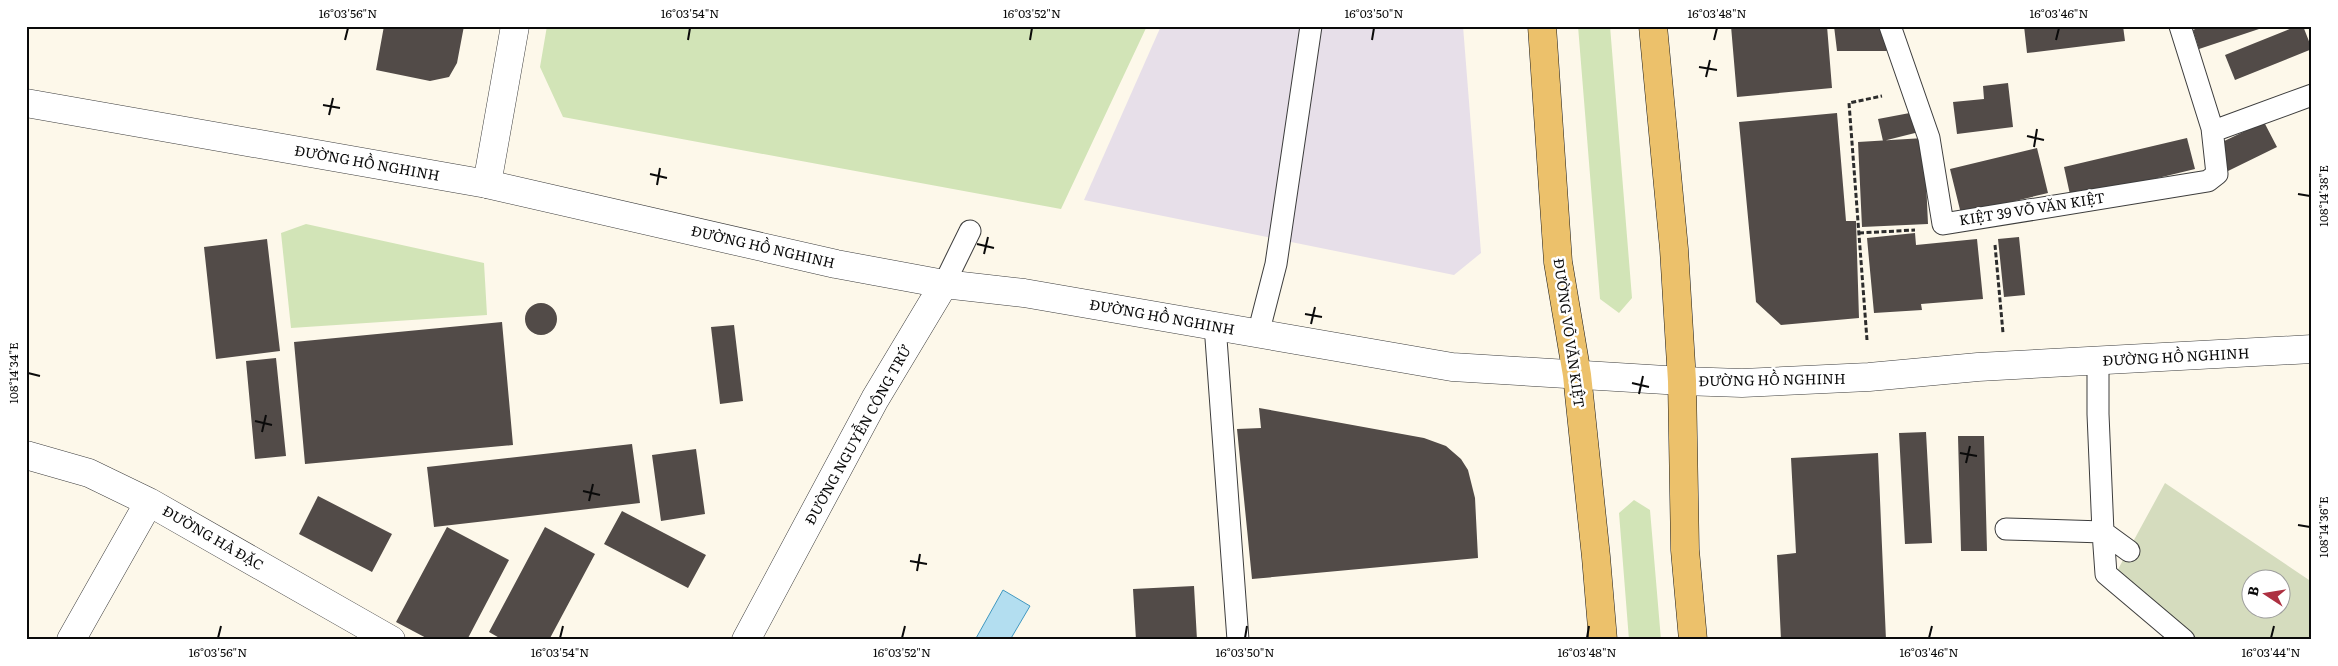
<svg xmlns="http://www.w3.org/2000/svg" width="2338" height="666" font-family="Literata,serif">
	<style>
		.industrial { fill: #e7dfe9 }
		.green { fill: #d2e4b7 }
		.cemetery { fill: #d5dcbe; fill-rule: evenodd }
		.water { fill: #b3def0; stroke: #4198c0 }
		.building { fill: #524b48 }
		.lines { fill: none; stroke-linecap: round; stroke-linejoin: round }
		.service-casing { stroke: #3d3d3d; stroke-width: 23 }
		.minor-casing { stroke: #3d3d3d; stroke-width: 29 }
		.tertiary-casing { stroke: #3d3d3d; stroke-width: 29 }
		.primary-casing { stroke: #1b1b1b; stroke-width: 29 }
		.path { stroke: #2c2c2c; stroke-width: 3; stroke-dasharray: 5 2.5; stroke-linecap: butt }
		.service { stroke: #fff; stroke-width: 21 }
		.minor { stroke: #fff; stroke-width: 28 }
		.tertiary { stroke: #fff; stroke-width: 28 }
		.primary { stroke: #ecc16b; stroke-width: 28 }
		.ticks { fill: none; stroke: #0a0a0a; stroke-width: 2 }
		.labels { text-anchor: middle; stroke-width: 5; stroke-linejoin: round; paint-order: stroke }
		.street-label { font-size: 14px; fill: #0a0a0a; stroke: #fff }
		.neatline { fill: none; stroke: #0a0a0a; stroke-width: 2 }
		.ticks-label { font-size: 12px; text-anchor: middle; fill: #0a0a0a }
	</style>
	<rect width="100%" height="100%" fill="#fdf8ea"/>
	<path class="industrial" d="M1161,26H1463L1481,253L1454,275L1084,200Z"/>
	<path class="green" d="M547,26H1147L1061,209L563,117L540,67Z
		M1578,26H1610L1632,298L1619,313L1600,299Z
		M306,224L484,263L487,315L291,328L281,233Z
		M1634,500L1650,510L1661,640H1629L1619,513Z"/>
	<path class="cemetery" d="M2165,483L2312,582V640H2196L2116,573ZM2250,578H2280V608H2250Z"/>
	<path class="water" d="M1003,590L1030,606L1010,640H975Z"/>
	<path class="building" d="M384,26H464L457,63L449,77L430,81L376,70Z
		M1731,26H1827L1832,88L1737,97Z
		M1834,26H1880L1887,51H1837Z
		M2024,26H2123L2125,41L2027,53Z
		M2202,26H2265V27L2199,49L2193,30Z
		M2297,26H2303L2312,49L2235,80L2225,55Z
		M2008,83L2013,127L1957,134L1953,102L1984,99L1983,86Z
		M1915,112L1919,132L1883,141L1878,119Z
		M1837,113L1846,221H1856L1859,318L1781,325L1756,302L1739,122Z
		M2264,122L2277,147L2228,171L2216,145Z
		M1924,138L1928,224L1862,227L1858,142Z
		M2187,138L2195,169L2071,199L2064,167Z
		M2037,148L2048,193L1961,214L1950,169Z
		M1915,233L1916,245L1977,239L1983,299L1921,304L1922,310L1874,313L1867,238Z
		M2019,237L2025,295L2004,297L1998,239Z
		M267,239L280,351L216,359L204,247Z
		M525 319a16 16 0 1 1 32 0a16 16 0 1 1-32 0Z
		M502,322L513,445L305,464L294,342Z
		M734,325L743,401L720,404L711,327Z
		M276,358L286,456L255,459L246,361Z
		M1259,408L1424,438L1446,446L1461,459L1468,470L1475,498L1478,558L1252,579L1237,429L1261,428Z
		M1926,432L1932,543L1905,544L1899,433Z
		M1958,436H1984L1987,551H1961Z
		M632,444L640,503L434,527L427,467Z
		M696,449L705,514L661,521L652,455Z
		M1878,453L1886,640H1781L1777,555L1796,553L1791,458Z
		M318,496L392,534L372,572L299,534Z
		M622,511L706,555L688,588L604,544Z
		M447,527L509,560L467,640H430L396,622Z
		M545,527L595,554L549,640H503L489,632Z
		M1194,586L1197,640H1136L1133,589Z"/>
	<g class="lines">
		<g class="service-casing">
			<path id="service" d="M1890,26L1929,138L1943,224L2208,181L2217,174L2212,128
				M2180,26L2212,128L2219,129L2312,95
				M944,284L970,231
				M1215,325L1238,640
				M1258,334L1276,264L1311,26
				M2098,361V414L2103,532L2129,551
				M2006,529L2103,532L2106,574L2184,640"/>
		</g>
		<g class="minor-casing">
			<path id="minor" d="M487,184L515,26
				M1682,381L1742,383L1869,377L1978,367L2312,349
				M26,455L89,473L149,502L391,640
				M71,640L149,502"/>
		</g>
		<g class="tertiary-casing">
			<path id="tertiary" d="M26,103L487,184L836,264L944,284L1024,293L1452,367L1682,381
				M746,640L875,399L944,284"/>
		</g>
		<g class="primary-casing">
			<path id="primary" d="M1542,26L1558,262L1577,375L1596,557L1603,640
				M1653,26L1674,249L1682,381L1685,550L1693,640"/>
		</g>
		<path class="path" d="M1859,233L1915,230
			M1995,245L2003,333
			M1867,340L1849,103L1882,96"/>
		<use href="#service" class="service"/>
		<use href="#minor" class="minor"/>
		<use href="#tertiary" class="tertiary"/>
		<use href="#primary" class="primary"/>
	</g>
	<path class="ticks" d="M345,40L348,28M688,40L690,28M1030,40L1032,28M1372,40L1374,28M1714,40L1717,28M2056,40L2059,28M1699,67L1717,70M1706,77L1710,60M323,105L340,108M329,115L333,98M2027,136L2044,140M2034,147L2037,129M650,174L667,178M657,185L660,168M2298,194L2310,196M977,244L994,248M984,254L988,237M1305,314L1322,317M1311,324L1315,307M28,373L40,376M1632,383L1649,387M1639,394L1643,376M255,421L272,425M262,432L266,415M1960,453L1977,456M1966,463L1970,446M583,491L600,495M589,501L593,484M2298,525L2310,527M910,561L927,564M917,571L920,554M218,638L221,626M560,638L563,626M902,638L905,626M1245,638L1247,626M1587,638L1589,626M1929,638L1932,626M2271,638L2274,626"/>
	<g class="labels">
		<g class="street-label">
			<text transform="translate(367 163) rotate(10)" y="5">ĐƯỜNG HỒ NGHINH</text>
			<text transform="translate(2032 209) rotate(-9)" y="5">KIỆT 39 VÕ VĂN KIỆT</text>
			<text transform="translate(763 247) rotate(13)" y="5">ĐƯỜNG HỒ NGHINH</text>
			<text transform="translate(1162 317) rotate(10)" y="5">ĐƯỜNG HỒ NGHINH</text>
			<text transform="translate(1569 333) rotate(82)" y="5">ĐƯỜNG VÕ VĂN KIỆT</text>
			<text transform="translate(2176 357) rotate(-3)" y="5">ĐƯỜNG HỒ NGHINH</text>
			<text transform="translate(1772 380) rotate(-1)" y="5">ĐƯỜNG HỒ NGHINH</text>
			<text transform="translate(858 435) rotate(-61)" y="5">ĐƯỜNG NGUYỄN CÔNG TRỨ</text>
			<text transform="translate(213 538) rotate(30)" y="5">ĐƯỜNG HÀ ĐẶC</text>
		</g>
	</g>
	<rect width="2338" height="666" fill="none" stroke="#ffffff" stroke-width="55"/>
	<g transform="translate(2266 594) rotate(282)"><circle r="24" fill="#ffffff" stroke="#9d9d9d"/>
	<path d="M0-4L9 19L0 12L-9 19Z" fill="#ad3041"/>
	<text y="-8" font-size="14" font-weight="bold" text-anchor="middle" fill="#0a0a0a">B</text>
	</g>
	<rect x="28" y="28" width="2282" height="610" class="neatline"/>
	<g class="ticks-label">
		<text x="348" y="18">16°03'56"N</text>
		<text x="690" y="18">16°03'54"N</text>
		<text x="1032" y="18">16°03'52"N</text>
		<text x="1374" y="18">16°03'50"N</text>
		<text x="1717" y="18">16°03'48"N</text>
		<text x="2059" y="18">16°03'46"N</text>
		<text transform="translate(2324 196) rotate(-90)" y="4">108°14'38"E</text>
		<text transform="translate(14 373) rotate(-90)" y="4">108°14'34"E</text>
		<text transform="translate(2324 527) rotate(-90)" y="4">108°14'36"E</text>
		<text x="218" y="657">16°03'56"N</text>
		<text x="560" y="657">16°03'54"N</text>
		<text x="902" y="657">16°03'52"N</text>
		<text x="1245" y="657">16°03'50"N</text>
		<text x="1587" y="657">16°03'48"N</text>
		<text x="1929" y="657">16°03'46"N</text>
		<text x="2271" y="657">16°03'44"N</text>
	</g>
</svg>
